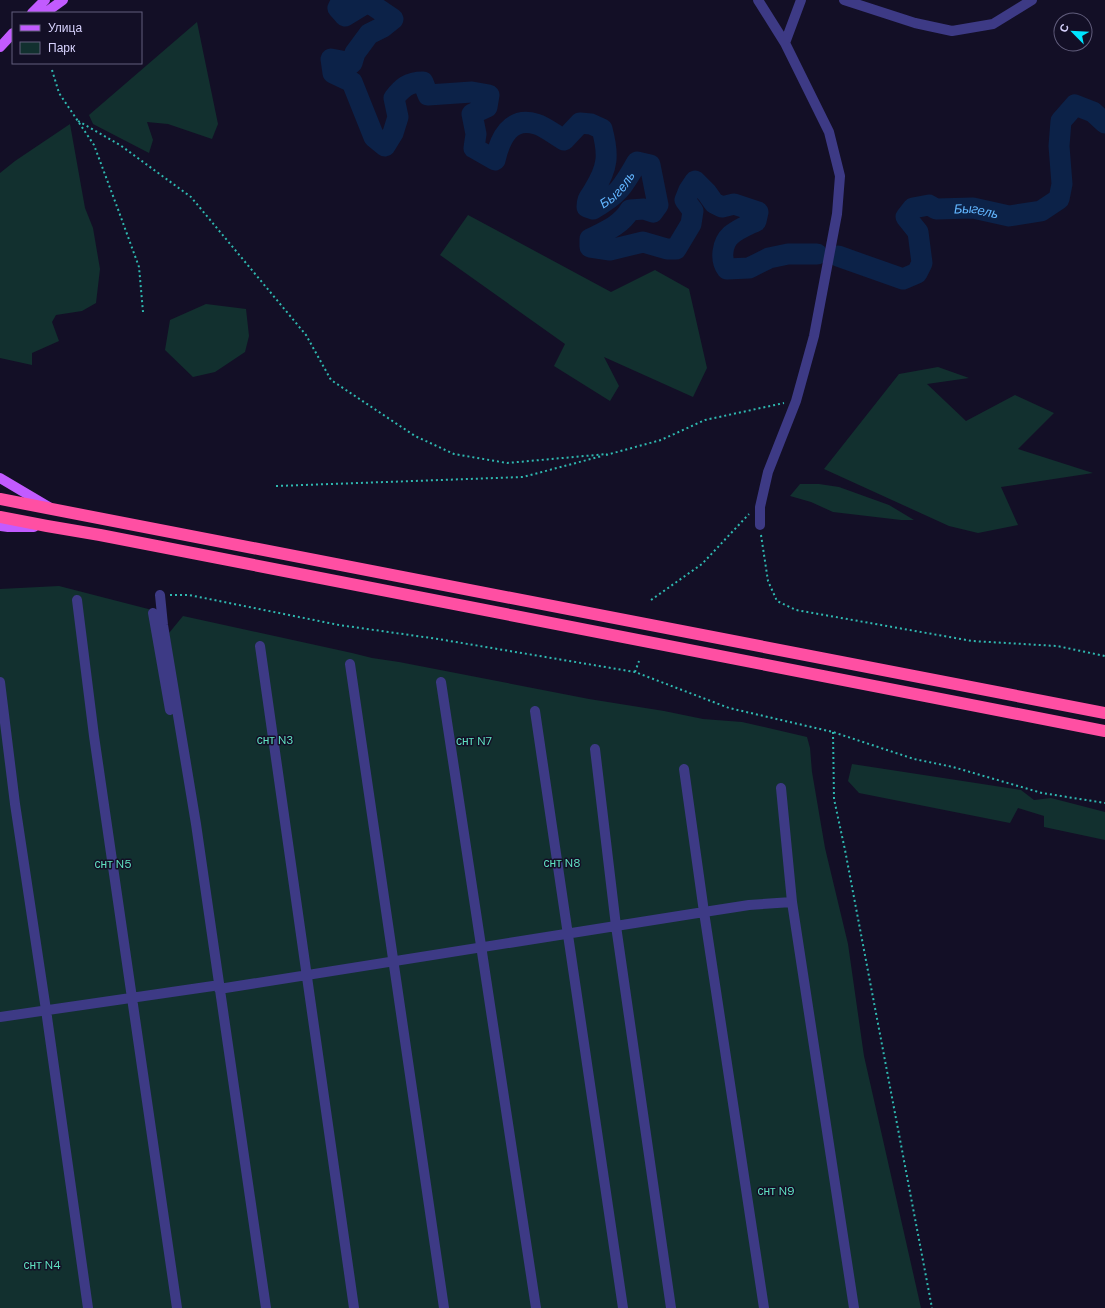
<svg xmlns="http://www.w3.org/2000/svg" width="1105" height="1308" font-family="'DM Sans',sans-serif">
	<style>
		.green { fill: #12302f }
		.lines { fill: none; stroke-linecap: round; stroke-linejoin: round }
		.river { stroke: #0c2248; stroke-width: 21 }
		.path { stroke: #2fb8b0; stroke-width: 2; stroke-dasharray: 2 3; stroke-linecap: butt }
		.minor { stroke: #3d3a85; stroke-width: 10 }
		.major { stroke: #c25bff; stroke-width: 10 }
		.highway { stroke: #ff4fa3; stroke-width: 12 }
		.labels { text-anchor: middle; stroke-width: 3; stroke-linejoin: round; paint-order: stroke }
		.park-label { font-size: 12px; fill: #5fe0c0; stroke: #130f26 }
		.water-label { font-size: 13px; font-style: italic; fill: #62b6ff; stroke: #130f26 }
	</style>
	<rect width="100%" height="100%" fill="#130f26"/>
	<path class="green" d="M197,22L218,124L212,139L168,124L147,122L153,140L149,153L93,124L89,115Z
		M70,124L85,208L93,228L100,269L96,303L82,311L56,315L52,322L59,341L32,353V365L0,358V173L15,161Z
		M468,215L611,292L655,270L689,289L707,368L693,397L604,357L619,386L610,401L554,366L565,344L440,255Z
		M206,304L246,309L249,336L245,352L215,372L193,377L165,350L170,320Z
		M938,367L969,378L927,384L966,421L1015,395L1054,413L1018,449L1093,473L1001,487L1018,525L978,533L949,526L824,469L899,374Z
		M800,484H819L839,487L889,505L914,520H901L833,512L811,502L790,496Z
		M59,586L156,611L196,843L262,1308H0V589Z
		M183,616L352,653L372,658L399,662L589,699L664,711L703,719L742,722L807,737L810,748L812,772L825,848L848,944L864,1056L921,1308H269L169,633Z
		M852,764L1021,790L1034,800L1051,798L1105,812V840L1044,827V816L1018,808L1010,823L859,793L848,781Z"/>
	<g class="lines">
		<g class="river">
			<path id="s1" d="M342,0L338,8L345,16L368,2L393,19L383,27L369,34L355,53L352,63L331,59L333,73L352,82L374,137L385,146L393,133L398,117L394,98C402,88 408,82 423,82L428,95L472,92L489,95L487,107L472,114L476,134L474,148L495,160C500,139 510,116 536,124C546,127 555,135 564,140L580,123L591,124L602,129C609,155 608,167 594,190C590,197 587,198 587,207L593,209C618,195 623,187 637,162L650,165L658,205L653,212L644,209L630,210C621,225 606,231 590,239V247L610,250L643,242L667,249H676L691,224L693,211L685,200L689,190L695,181L707,193L714,203L722,207L734,204L758,212L756,221C748,225 738,229 731,235C722,243 720,260 727,269L749,268L769,258L788,254H817"/>
			<path id="s2" d="M838,256L903,279L917,273L922,263L918,232L906,217L913,208L929,205L936,209L973,208L1009,216L1041,211L1059,199L1062,184L1059,146L1061,121L1075,105L1093,112L1105,123"/>
		</g>
		<path class="path" d="M52,70L59,93L94,145L119,212L139,267L143,312
			M78,121L120,145L191,197L306,335L331,380L415,436L454,454L507,463L607,454
			M606,455L661,440L705,420L784,403
			M276,486L523,477L602,456
			M761,535L768,581L777,601L796,610L972,641L1057,646L1105,656
			M170,595H189L339,625L438,639L635,672L729,708L833,732L914,759L953,767L1042,793L1105,803
			M651,600L702,564L749,514
			M635,672L639,661
			M833,732L834,799L845,850L932,1308"/>
		<path class="minor" d="M758,0L785,43L829,132L840,176L837,214L814,336L796,401L768,472L760,507V525
			M844,0L915,23L952,31L993,24L1032,0
			M785,43L801,0
			M160,595L163,625L196,824L266,1308
			M77,600L94,736L177,1308
			M153,613L170,710
			M260,646L354,1308
			M350,664L444,1308
			M0,682L15,804L46,1010L88,1308
			M441,682L536,1308
			M535,711L623,1308
			M595,749L616,926L671,1308
			M684,769L704,912L764,1308
			M781,788L792,902L854,1308
			M219,989L704,912L749,905L792,902
			M0,1017L213,986"/>
		<path class="major" d="M32,13L45,0
			M45,13L63,0
			M0,47L13,33
			M0,478L49,507
			M0,526L8,527H34"/>
		<path class="highway" d="M0,499L1105,713
			M0,517L47,526L100,535L1105,731"/>
	</g>
	<g class="labels">
		<g class="park-label">
			<text x="275" y="744">снт N3</text>
			<text x="474" y="745">снт N7</text>
			<text x="562" y="867">снт N8</text>
			<text x="113" y="868">снт N5</text>
			<text x="776" y="1195">снт N9</text>
			<text x="42" y="1269">снт N4</text>
		</g>
		<g class="water-label">
			<text dy="5" stroke="none"><textPath href="#s1" startOffset="780">Быгель</textPath></text>
			<text dy="5" stroke="none"><textPath href="#s2" startOffset="222">Быгель</textPath></text>
		</g>
	</g>
	<rect x="12" y="12" width="130" height="52" fill="#130f26" stroke="#625e7d"/>
	<rect x="20" y="25" width="20" height="6" fill="#c25bff" stroke="#625e7d"/>
	<text x="48" y="32" font-size="12" fill="#d9d4ff">Улица</text>
	<rect x="20" y="42" width="20" height="12" fill="#12302f" stroke="#625e7d"/>
	<text x="48" y="52" font-size="12" fill="#d9d4ff">Парк</text>
	<g transform="translate(1073 32) rotate(294)"><circle r="19" fill="#130f26" stroke="#625e7d"/>
	<path d="M0-3L7 15L0 10L-7 15Z" fill="#00e5ff"/>
	<text y="-6" font-size="11" font-weight="bold" text-anchor="middle" fill="#d9d4ff">С</text>
	</g>
</svg>
